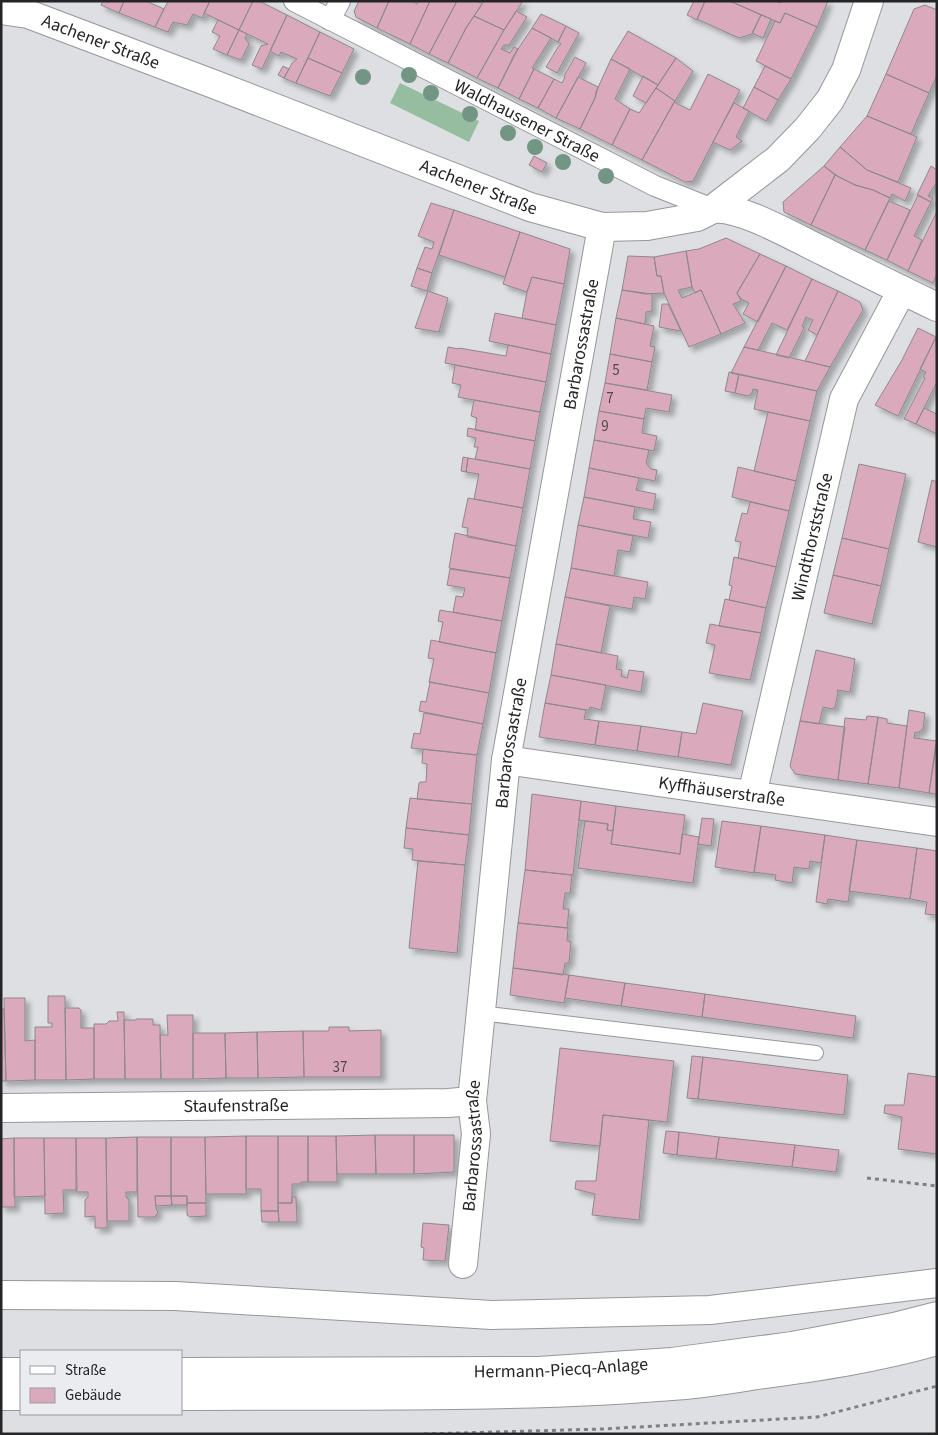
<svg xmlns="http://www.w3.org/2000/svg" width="938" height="1435" font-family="'Source Sans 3',sans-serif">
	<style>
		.green { fill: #96bda0 }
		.building { fill: #daa9bb; stroke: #8e898b; filter: url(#shadow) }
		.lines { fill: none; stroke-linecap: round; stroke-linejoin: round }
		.service-casing { stroke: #96979b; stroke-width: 16 }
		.pedestrian-casing { stroke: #96979b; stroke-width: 22 }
		.minor-casing { stroke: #96979b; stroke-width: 30 }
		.tertiary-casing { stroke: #96979b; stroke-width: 30 }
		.primary-casing { stroke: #96979b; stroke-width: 30 }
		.path { stroke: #7f8083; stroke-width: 3; stroke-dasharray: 4 4; stroke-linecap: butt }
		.service { stroke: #fff; stroke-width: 14 }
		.pedestrian { stroke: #fff; stroke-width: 20 }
		.minor { stroke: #fff; stroke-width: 28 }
		.tertiary { stroke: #fff; stroke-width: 28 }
		.primary { stroke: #fff; stroke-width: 28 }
		.tree { fill: #729683 }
		.labels { text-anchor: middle; stroke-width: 5; stroke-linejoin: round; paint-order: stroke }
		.number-label { font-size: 15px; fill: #52464c }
		.street-label { font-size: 18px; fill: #252527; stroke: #eaecf0 }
	</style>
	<defs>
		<filter id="shadow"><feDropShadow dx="4.5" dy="4.5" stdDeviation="2.5" flood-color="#0004"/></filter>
	</defs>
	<rect width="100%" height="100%" fill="#dddfe3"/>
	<path class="green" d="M400,83L479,121L469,142L390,103Z"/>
	<path class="building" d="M103,1H124L119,13L101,5Z
		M124,1H146L164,9L155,27L119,13Z
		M168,1H210L202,18L193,14L187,25L173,22L168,32L155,27Z
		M210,1H253L239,30L204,13Z
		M253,1H259L287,15L262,69L252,65L261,46L268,44L239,30Z
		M359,1H389L377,28L356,17L354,11Z
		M389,1H411L417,4L418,1H430L410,44L377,28Z
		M430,1H457L429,54L410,44Z
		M457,1H478L482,4L466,28L448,63L429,54Z
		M484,1H523L504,30L474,16Z
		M694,1H705L697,20L687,15Z
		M705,1H730L761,15L752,34L739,38L697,19Z
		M730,1H776L780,3L781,1H828L817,27L785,13L780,23Z
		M925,5L937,10V75L929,93L886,74L914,9Z
		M516,11L527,17L509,45H504L501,49L510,53L514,47L518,49L498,88L477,78L504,30Z
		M785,13L817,27L791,79L756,61L775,21L780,23Z
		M541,14L566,26L558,42L532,28Z
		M287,15L320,32L296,83L284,78L292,63L297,59L281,52L279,56L270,51Z
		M761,15L771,19L763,38L752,33Z
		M474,16L504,30L477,78L448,63L466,28Z
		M218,20L239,30L227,55L213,49L220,36L212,32Z
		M566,26L579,33L557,73L546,67L558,47L561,44L558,42Z
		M532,28L551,38L532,68L534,69L519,99L498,88L514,55Z
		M239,30L247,34L245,38L249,44L241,60L227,55Z
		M628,31L676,58L658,85L611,59Z
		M320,32L354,49L342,73L308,58Z
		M575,57L586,63L556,118L538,108L554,79L562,83L565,77L564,76Z
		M308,58L342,73L330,96L296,83Z
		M676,58L693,71L675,101L656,88Z
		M611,59L630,69L615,99L630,109L612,145L580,129L595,98L596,92Z
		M283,66L289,69L284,78L278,75Z
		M765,66L791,79L778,100L754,87Z
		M534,69L554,79L538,108L519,99Z
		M708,74L740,90L693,181L685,182L642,160L674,102L690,110Z
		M886,74L929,93L911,134L867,116Z
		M643,76L658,85L646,103L633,96Z
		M578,77L598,87L595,98L580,129L556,118Z
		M754,87L778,100L766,121L743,108Z
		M656,88L675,101L642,160L612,145L630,109L639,113Z
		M734,103L749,111L736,137L742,141L730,150L713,142Z
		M867,116L917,137L898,182L867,170L840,147Z
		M840,147L867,170L911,188L905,201L892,194L890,198L873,190L855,185L839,177L824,166Z
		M534,156L547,163L542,172L529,165Z
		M824,166L835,175L811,225L784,212L783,202Z
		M931,166L937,170V182L928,196L933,198L931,202L917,195Z
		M835,175L855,185L873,190L890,198L865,250L811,225Z
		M918,195L931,202L914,236L922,240L908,271L887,260Z
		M889,201L910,210L887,260L865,250Z
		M431,203L454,210L432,273L417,268L425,247L432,249L434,242L418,236Z
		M454,210L520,232L505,277L439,255Z
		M937,211V274L933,283L908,271Z
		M520,232L570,249L564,284L532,277L527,292L503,284Z
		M726,238L760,254L737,293L741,301L733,304L745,323L721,334L701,290L695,293L692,287L686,251L699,249Z
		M686,251L692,287L678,290L682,298L701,290L721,334L689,347L664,293L661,276H657L654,257Z
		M760,254L786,266L758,322L743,314L749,303L741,299L737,293Z
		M628,256L654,257L657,276H661L664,293L645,294L622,290Z
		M786,266L812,279L787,330L772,323L758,350L744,347Z
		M417,268L432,273L427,291L411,286Z
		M532,277L564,284L556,325L522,318L527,292Z
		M812,279L838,291L817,335L808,330L813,320L806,317L802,326L804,328L789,358L776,355Z
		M622,290L652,294V311L646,312L645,324L616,318Z
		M428,291L448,298L439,332L415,328Z
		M838,291L860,302L863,310L830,367L805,361Z
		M662,304H668L681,331L659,327Z
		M495,313L556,325L551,354L489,341Z
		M616,318L654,326L650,346L655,347L652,362L610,354Z
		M918,328L936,337L898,416L875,405L902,360Z
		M936,337L937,382L916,424L904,419L925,378L923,377L926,372L920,369Z
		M508,345L551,354L546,382L445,363L448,347L459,349V348L506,356Z
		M744,347L805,361L830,367L817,391L731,373Z
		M610,354L652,362L647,390L605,383Z
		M455,365L546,382L540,412L458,397L461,385L452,383Z
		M729,372L739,374L735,393L725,391Z
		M739,374L817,391L810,421L754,409L758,390L753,389L752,393L748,396L735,393Z
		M605,383L672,395L669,412L646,408L644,419L599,411Z
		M474,400L540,412L535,441L475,430L477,418L471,416Z
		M924,408L937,414V434L916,424Z
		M599,411L644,419L642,433L657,436L654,451L594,440Z
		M768,412L810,421L796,481L754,471Z
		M468,428L535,441L530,469L475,459L478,447H474L476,438L467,436Z
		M594,440L649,450L646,463L651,469L657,470L655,481L589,468Z
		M463,457L468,458L466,472L461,471Z
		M468,458L530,469L523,508L474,499L479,474L466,472Z
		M859,464L906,474L889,549L842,538Z
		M738,467L796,481L789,511L732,497Z
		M589,468L639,478L636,490L656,494L653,510L584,497Z
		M932,480L937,482V547L918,542Z
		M584,497L635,507L633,519L651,522L648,538L578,525Z
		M468,498L523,508L516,546L467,537L468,528L462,527Z
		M750,502L789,511L776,567L738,558L741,542L735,541L742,513L747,514Z
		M578,525L633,536L630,552L618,550L614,576L571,568Z
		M455,533L516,546L510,578L449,568Z
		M842,538L889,549L881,586L833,575Z
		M734,557L776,567L766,608L729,600L732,586L729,585Z
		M571,568L648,582L645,599L634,597L632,609L565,597Z
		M450,569L510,578L502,621L453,612L456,596L463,597L465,588L447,585Z
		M833,575L881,586L872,624L824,613Z
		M565,597L610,606L601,653L556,644Z
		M725,599L766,608L761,633L719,626Z
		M440,610L502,621L496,653L439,642L443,622L438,621Z
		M710,624L761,633L750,680L709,673L715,645L706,643Z
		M431,640L496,653L489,693L429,682L434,659L428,658Z
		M556,644L618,656L616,669L622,670L621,676L627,678L629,670L644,672L641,692L551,675Z
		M816,650L855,659L850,692L837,690L838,692L835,707L832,709L823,707L819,724L800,721Z
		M551,675L606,685L601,710L590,707L589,710H586L545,703Z
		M430,682L489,693L483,724L419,711L421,701L426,702Z
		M545,703L586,710L584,719L599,721L595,745L539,737Z
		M703,703L743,711L731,765L678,757L682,732L696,734Z
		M909,710L925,713L923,729L917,733L915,732L914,738L937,741L929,793L899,788Z
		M424,713L483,724L477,755L411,748L414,733L420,734Z
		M867,716L878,717L868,784L838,780L845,718L866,720Z
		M878,717L887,719V723L907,726L899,788L868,784Z
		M599,721L641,726L637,751L595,745Z
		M800,721L845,727L838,780L795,774L790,766Z
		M641,726L682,732L678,757L637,751Z
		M936,743H937V794L929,793Z
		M423,749L477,755L472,804L417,799L419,783L420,782H426L427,764L422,763Z
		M532,794L581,801L573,875L525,870Z
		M410,798L472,804L469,835L406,828Z
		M581,801L616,806L613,831L607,830L608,824L579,820Z
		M616,806L685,815L680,854L611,844Z
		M702,818L714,819L711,846L698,844Z
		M585,821L608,824L607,830L613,831L611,844L680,854L682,834L699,837L693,883L578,868Z
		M722,821L761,826L754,873L715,867Z
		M761,826L825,835L821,863L810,861L809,869L794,867L792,883L775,880L776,875L754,872Z
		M406,828L469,835L465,865L412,860L413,849L404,848Z
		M825,835L857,840L848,902L828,899L827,904L816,902Z
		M857,840L917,848L910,899L849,891Z
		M917,848L937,851V915L925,914L927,902L910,899Z
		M418,861L465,865L457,953L409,948Z
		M525,870L572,875L570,893H565L563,909H569L567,928L518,923Z
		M518,923L568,928L567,941L571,942L569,963H565L563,975L513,968Z
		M513,968L569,975L564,1003L510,995Z
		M569,975L625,983L621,1006L565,998Z
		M625,983L705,994L702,1017L621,1006Z
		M705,994L856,1016L853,1038L702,1017Z
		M48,996H65L66,1080H35V1027H52V1023H48Z
		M4,998H25V1041L35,1040V1080L6,1081Z
		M65,1008H79L81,1010V1028H94V1079L66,1080Z
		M1,1009H4L6,1081H1Z
		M117,1012H124L125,1079H94V1024H106L109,1021H118Z
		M167,1015H193V1079H161L160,1035H168Z
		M136,1019H153V1025H160L161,1079H125L124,1020H136Z
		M329,1027H349V1031L381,1030V1077H304L303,1031H329Z
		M303,1031L304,1077L258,1078L257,1032Z
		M257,1032L258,1078H226L225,1033Z
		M193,1033H225L226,1078L193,1079Z
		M560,1048L674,1061L667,1122L603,1115L600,1146L550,1141Z
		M692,1056L703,1057L698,1099L687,1098Z
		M703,1057L848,1075L844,1115L698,1099Z
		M908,1073L937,1077V1154L898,1149L902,1117L884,1113L885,1105H904Z
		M603,1115L649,1120L639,1220L592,1215L595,1194L575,1189L576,1181H596Z
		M666,1131L679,1132L677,1155L663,1153Z
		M679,1132L719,1137L716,1159L677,1155Z
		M375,1135L376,1174H337L336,1136Z
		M375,1135H414V1174H376Z
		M414,1135H454V1172L414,1174Z
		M246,1136H278V1211H261V1189H246Z
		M246,1136V1194H206L205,1137Z
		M278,1136H308V1182H301V1184H292V1203H278Z
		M308,1136H336L337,1182H308Z
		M137,1137H171V1196H155L156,1208L158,1213L154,1217H138Z
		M137,1137V1192H126V1197L129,1200V1221H107L106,1138Z
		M171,1137H205L206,1203H187V1196H171Z
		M719,1137L795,1145L792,1167L716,1159Z
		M14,1138H44L45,1196L14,1197Z
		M14,1138L15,1207H1V1139Z
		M44,1138H76L77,1190H63L64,1213L45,1214Z
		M76,1138H106L107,1228H95V1216L85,1217V1200L88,1197V1192H76Z
		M795,1145L839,1150L836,1172L792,1167Z
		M155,1196H171L172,1205L156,1206Z
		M171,1196H187V1205H172Z
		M292,1197H296L297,1222H279L278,1203H292Z
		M187,1203H206V1216L190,1217L187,1215Z
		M261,1211H278L279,1222H262Z
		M423,1223L449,1225L445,1261L423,1260L424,1248L421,1247Z"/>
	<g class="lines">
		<g class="service-casing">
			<path id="service" d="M480,1013L816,1053"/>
		</g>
		<g class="pedestrian-casing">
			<g id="pedestrian">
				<path id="s1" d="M294,1L655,186L713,209"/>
				<path d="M330,20L340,1"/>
			</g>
		</g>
		<g class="minor-casing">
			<g id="minor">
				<path id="s2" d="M506,760L937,822"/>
				<path id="s3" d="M752,795L844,399L902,290"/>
				<path id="s4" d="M1,1108L448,1103L472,1101"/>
				<path id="s5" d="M463,1264L476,1134L472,1101L506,760L602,227"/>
			</g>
		</g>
		<g class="tertiary-casing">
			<g id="tertiary">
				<path id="s6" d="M1,10L28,14L216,85L530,207L602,227L647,226L697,217L713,209L778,159L808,128L830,100L846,70L869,1"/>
				<path d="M713,209C740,205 797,239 823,251C861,270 899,289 937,307"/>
			</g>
		</g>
		<g class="primary-casing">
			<g id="primary">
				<path d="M1,1295L175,1296L492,1315L710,1310L937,1283"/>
				<path d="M1,1372H21"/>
				<path id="s7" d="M181,1372L539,1371L672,1362L792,1346L894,1327L937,1316"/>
				<path d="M1,1396H21"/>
				<path d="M181,1396C349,1395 518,1399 685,1385C709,1383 733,1379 757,1375C817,1367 878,1358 937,1341"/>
			</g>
		</g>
		<path class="path" d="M867,1178L937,1186
			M424,1434L602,1429L817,1417L937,1386"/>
		<use href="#service" class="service"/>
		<use href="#pedestrian" class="pedestrian"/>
		<use href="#minor" class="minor"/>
		<use href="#tertiary" class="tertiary"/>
		<use href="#primary" class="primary"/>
	</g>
	<g class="tree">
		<circle cx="409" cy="75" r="8"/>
		<circle cx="363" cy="77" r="8"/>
		<circle cx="431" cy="93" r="8"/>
		<circle cx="470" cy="114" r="8"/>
		<circle cx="508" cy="133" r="8"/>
		<circle cx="535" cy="147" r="8"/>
		<circle cx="563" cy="162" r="8"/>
		<circle cx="606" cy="176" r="8"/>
	</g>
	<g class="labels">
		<g class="number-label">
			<text x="616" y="375">5</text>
			<text x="610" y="403">7</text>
			<text x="605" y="431">9</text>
			<text x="340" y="1072">37</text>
		</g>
		<g class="street-label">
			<text dy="6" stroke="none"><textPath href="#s6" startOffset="105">Aachener Straße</textPath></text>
			<text dy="6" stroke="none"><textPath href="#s1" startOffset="262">Waldhausener Straße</textPath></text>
			<text dy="6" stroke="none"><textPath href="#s6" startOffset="510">Aachener Straße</textPath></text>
			<text dy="6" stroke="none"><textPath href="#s5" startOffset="929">Barbarossastraße</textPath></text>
			<text dy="6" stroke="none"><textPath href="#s3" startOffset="265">Windthorststraße</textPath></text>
			<text dy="6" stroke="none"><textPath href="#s5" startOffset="524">Barbarossastraße</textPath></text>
			<text dy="6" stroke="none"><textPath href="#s2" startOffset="218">Kyffhäuserstraße</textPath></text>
			<text dy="6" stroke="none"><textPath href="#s4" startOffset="235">Staufenstraße</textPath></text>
			<text dy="6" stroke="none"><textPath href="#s5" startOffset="119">Barbarossastraße</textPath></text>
			<text dy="6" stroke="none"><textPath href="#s7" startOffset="380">Hermann-Piecq-Anlage</textPath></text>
		</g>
	</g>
	<rect width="938" height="1435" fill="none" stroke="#252527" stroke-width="5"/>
	<rect x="20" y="1350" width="162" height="65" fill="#eaecf0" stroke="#9b9ca0"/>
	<rect x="30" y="1366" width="25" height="8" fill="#ffffff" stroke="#9b9ca0"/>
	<text x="65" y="1375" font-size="15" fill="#252527">Straße</text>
	<rect x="30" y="1388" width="25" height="15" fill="#daa9bb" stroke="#9b9ca0"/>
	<text x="65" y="1400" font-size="15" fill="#252527">Gebäude</text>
</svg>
